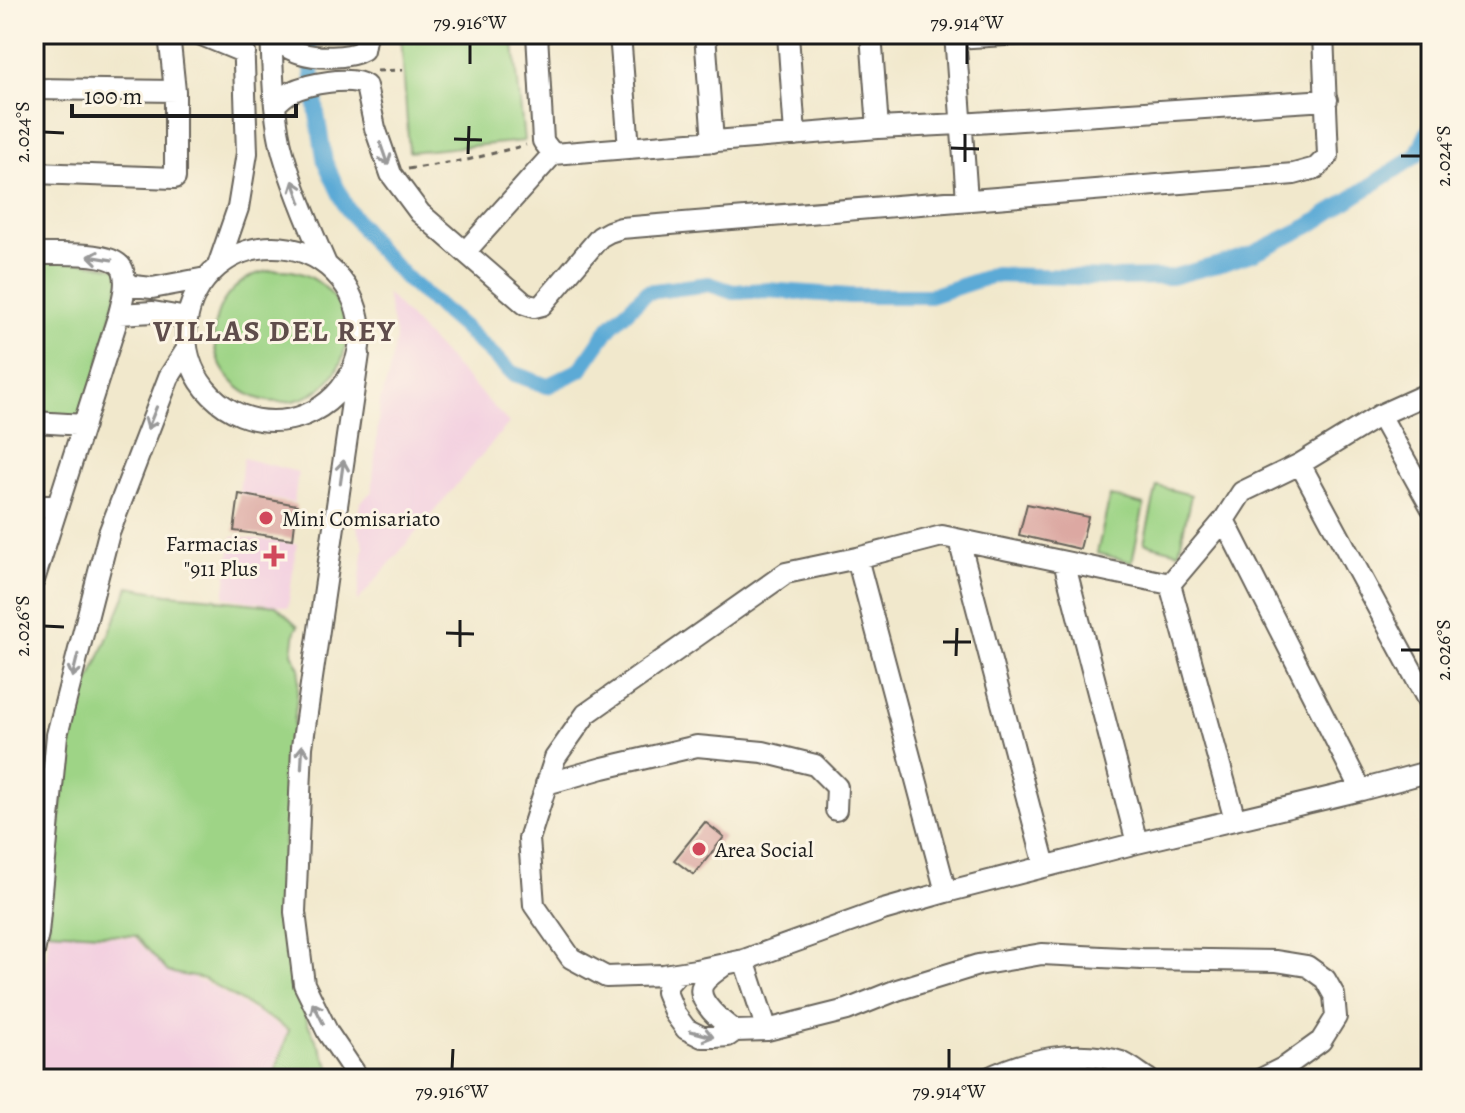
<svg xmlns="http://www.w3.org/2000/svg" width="1465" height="1113" font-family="Alegreya,serif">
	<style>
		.built { fill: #f3cfe0 }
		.green { fill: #9ed486; stroke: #5d7851; stroke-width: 2 }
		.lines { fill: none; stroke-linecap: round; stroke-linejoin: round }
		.canal { stroke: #5caad6; stroke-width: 16 }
		.building { fill: #dca8a2 }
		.minor-casing { stroke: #67635a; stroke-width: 24 }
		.path { stroke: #67635a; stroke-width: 3; stroke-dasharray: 6 6; stroke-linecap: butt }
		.minor { stroke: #fff; stroke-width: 20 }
		.oneway { stroke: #999 }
		.ticks { fill: none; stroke: #1c1c1c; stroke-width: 3 }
		.poi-dot { fill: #d1495b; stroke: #fcf5e5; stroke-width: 3 }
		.labels { text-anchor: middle; stroke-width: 6; stroke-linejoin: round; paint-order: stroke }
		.poi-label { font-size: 22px; fill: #1c1c1c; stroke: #fcf5e5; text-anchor: start }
		.district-label { font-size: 30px; font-weight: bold; letter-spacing: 2px; fill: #5f4d4b; stroke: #fcf5e5 }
		.neatline { fill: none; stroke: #1c1c1c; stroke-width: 3 }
		.ticks-label { font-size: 20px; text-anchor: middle; fill: #1c1c1c }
	</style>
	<rect width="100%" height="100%" fill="#fcf5e5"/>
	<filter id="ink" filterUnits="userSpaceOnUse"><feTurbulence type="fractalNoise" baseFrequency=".0125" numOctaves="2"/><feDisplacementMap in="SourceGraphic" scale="16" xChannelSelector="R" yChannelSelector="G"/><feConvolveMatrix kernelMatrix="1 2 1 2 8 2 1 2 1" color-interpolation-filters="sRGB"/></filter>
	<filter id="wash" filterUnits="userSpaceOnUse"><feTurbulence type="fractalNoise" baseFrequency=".006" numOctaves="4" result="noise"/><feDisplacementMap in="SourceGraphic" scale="32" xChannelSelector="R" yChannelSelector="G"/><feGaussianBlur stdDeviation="1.8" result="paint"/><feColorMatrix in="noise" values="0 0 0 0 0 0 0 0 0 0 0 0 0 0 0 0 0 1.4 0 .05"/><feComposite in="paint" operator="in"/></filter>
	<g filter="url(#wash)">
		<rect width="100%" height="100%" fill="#f1e8cc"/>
		<path class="built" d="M386,293L509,423L357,602L364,546L355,521L361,502L372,491L380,401L388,377L396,338Z
			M243,458L298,472L294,503L239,493Z
			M232,536L297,544L288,607L224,597Z
			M49,932L135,938L168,973L196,979V981H203L287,1031L271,1079L34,1078V1047L40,1033Z"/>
		<path class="green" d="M433,34H513L524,141L409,152L401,35Z
			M34,254L123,269L84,425L34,422Z
			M214 336a66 66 0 1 1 132 0a66 66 0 1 1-132 0Z
			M1157,486L1191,495L1179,552L1144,543Z
			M1110,496L1144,505L1132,562L1097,553Z
			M129,587L168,594L216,598L218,600L276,606L298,626L295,631L292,653L300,668L293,733L280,900L284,944L296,986L308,1024L336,1079H273L289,1030L204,979L168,972L136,936L48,931L70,727Z"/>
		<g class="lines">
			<path class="canal" d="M308,34L317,114L325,162L346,207L377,248L409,281L463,327L512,373L547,386L580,370L610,327L647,292L709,284L733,292L766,290L850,296H930L994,275L1113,278L1171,277L1224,263L1254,253L1309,226L1416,156L1431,126"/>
		</g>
		<g id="blocks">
			<path class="building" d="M239,494L297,505L293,539L234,531Z
				M1027,504L1088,517L1080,549L1019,535Z
				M705,822L724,837L694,875L674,860Z"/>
		</g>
	</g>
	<g filter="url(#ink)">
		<use href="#blocks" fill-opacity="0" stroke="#67635a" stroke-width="2"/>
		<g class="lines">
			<g class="minor-casing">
				<path id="minor" d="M199,34L245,53
					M271,34C273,70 273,118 283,153C294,191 310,228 326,264
					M620,34L629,148
					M705,34L713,142
					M788,34L795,135
					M871,34L878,128
					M955,34L967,200
					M271,38C280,43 290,50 300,53C316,58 348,59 363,50L366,34
					M955,38L1022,34
					M34,89L175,91
					M276,104C281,99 285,95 291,92C307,84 351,75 366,86L375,128L391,174L420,213L525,304L534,307L542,305L600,237L609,232L621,228L1294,174L1316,168L1328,156L1323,34
					M553,154L878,128L960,124L1327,100
					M34,173L175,178V91L169,34
					M186 334a87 87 0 1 1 174 0a87 87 0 1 1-174 0Z
					M465,252L553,154L543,141L537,34
					M34,254C54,255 115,249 123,270C128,284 122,301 119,314L34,580
					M218,266L238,208L247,153L243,34
					M125,285L152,288L206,278
					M119,314L153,312L187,318
					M359,354L302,747L295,912L304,984L328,1033L359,1079
					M1431,392L1380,415L1300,464L1242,492L1224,520L1170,584L942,536L857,558L786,573L586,714L555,758L529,839L534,905L571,958L606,977L663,975L696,970L744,960L883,910L946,892L1137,843L1361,790L1431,771
					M1380,415L1431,507
					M34,422L84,425
					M1300,464L1431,706
					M34,506H57
					M1224,520L1361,790
					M959,540L1045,866
					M857,558L946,892
					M1064,562L1137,843
					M1170,584L1235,820
					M546,784L603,768L697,746L763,752L815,765L837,787L836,810
					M34,952L38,933L57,735L109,533L169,377L187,349
					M744,960L767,1030
					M723,966C717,971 707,977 703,984C694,1001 724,1023 735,1031
					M678,973L668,984L666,992L675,1014L686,1029L702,1037H715L728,1036L735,1031L767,1030L847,1010L897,990L978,965L1042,954L1142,959L1276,961L1307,966L1325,979L1334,995L1336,1017L1321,1041L1285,1067L1261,1079
					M986,1079C1026,1059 1078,1048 1121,1062C1130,1066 1140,1074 1148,1079"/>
			</g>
			<path class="path" d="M377,71L403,70
				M408,169L467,160L526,145"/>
			<use href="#minor" class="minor"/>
		</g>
		<defs><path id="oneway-shaft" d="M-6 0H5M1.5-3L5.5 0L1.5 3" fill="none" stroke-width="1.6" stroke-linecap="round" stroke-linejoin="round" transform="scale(2)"/></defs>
		<g class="oneway">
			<use href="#oneway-shaft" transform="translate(384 154) rotate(71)"/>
			<use href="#oneway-shaft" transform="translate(297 192) rotate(-109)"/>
			<use href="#oneway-shaft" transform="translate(100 258) rotate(-171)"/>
			<use href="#oneway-shaft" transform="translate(152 418) rotate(112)"/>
			<use href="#oneway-shaft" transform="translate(342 472) rotate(-82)"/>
			<use href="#oneway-shaft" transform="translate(75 666) rotate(104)"/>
			<use href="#oneway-shaft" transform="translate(302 757) rotate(-87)"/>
			<use href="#oneway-shaft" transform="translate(318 1013) rotate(-117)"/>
			<use href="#oneway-shaft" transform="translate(702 1034) rotate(15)"/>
		</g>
	</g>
	<path class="ticks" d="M470,64V44M967,64V44M44,132L64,133M454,139L482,140M951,148L979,149M468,154L469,126M1401,156H1421M965,162V134M44,626L64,627M446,633L474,634M943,642H971M460,647V620M1401,650H1421M956,656L957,628M452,1069L453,1049M949,1069V1049"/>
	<g class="poi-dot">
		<circle cx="266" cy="518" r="8"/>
		<path d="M270 544h8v8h8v8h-8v8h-8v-8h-8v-8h8z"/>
		<circle cx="699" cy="849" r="8"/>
	</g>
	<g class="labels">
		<g class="poi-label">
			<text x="282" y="526">Mini Comisariato</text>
			<text x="258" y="551" text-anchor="end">Farmacias<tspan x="258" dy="25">"911 Plus</tspan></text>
			<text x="715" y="857">Area Social</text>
		</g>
		<g class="district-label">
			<text x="275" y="341">VILLAS DEL REY</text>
		</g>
	</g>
	<rect width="1465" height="1113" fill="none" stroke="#fcf5e5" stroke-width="88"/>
	<path d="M72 104v12h224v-12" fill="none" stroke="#1c1c1c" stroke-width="4"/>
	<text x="84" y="104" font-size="24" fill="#1c1c1c" stroke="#fcf5e5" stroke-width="6" paint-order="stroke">100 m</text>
	<rect x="44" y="44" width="1377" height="1025" class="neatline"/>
	<g class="ticks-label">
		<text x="470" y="29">79.916°W</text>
		<text x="967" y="29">79.914°W</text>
		<text transform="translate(22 132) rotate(-90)" y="7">2.024°S</text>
		<text transform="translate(1443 156) rotate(-90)" y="7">2.024°S</text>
		<text transform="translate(22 626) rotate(-90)" y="7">2.026°S</text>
		<text transform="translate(1443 650) rotate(-90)" y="7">2.026°S</text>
		<text x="452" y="1098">79.916°W</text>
		<text x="949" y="1098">79.914°W</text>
	</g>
</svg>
